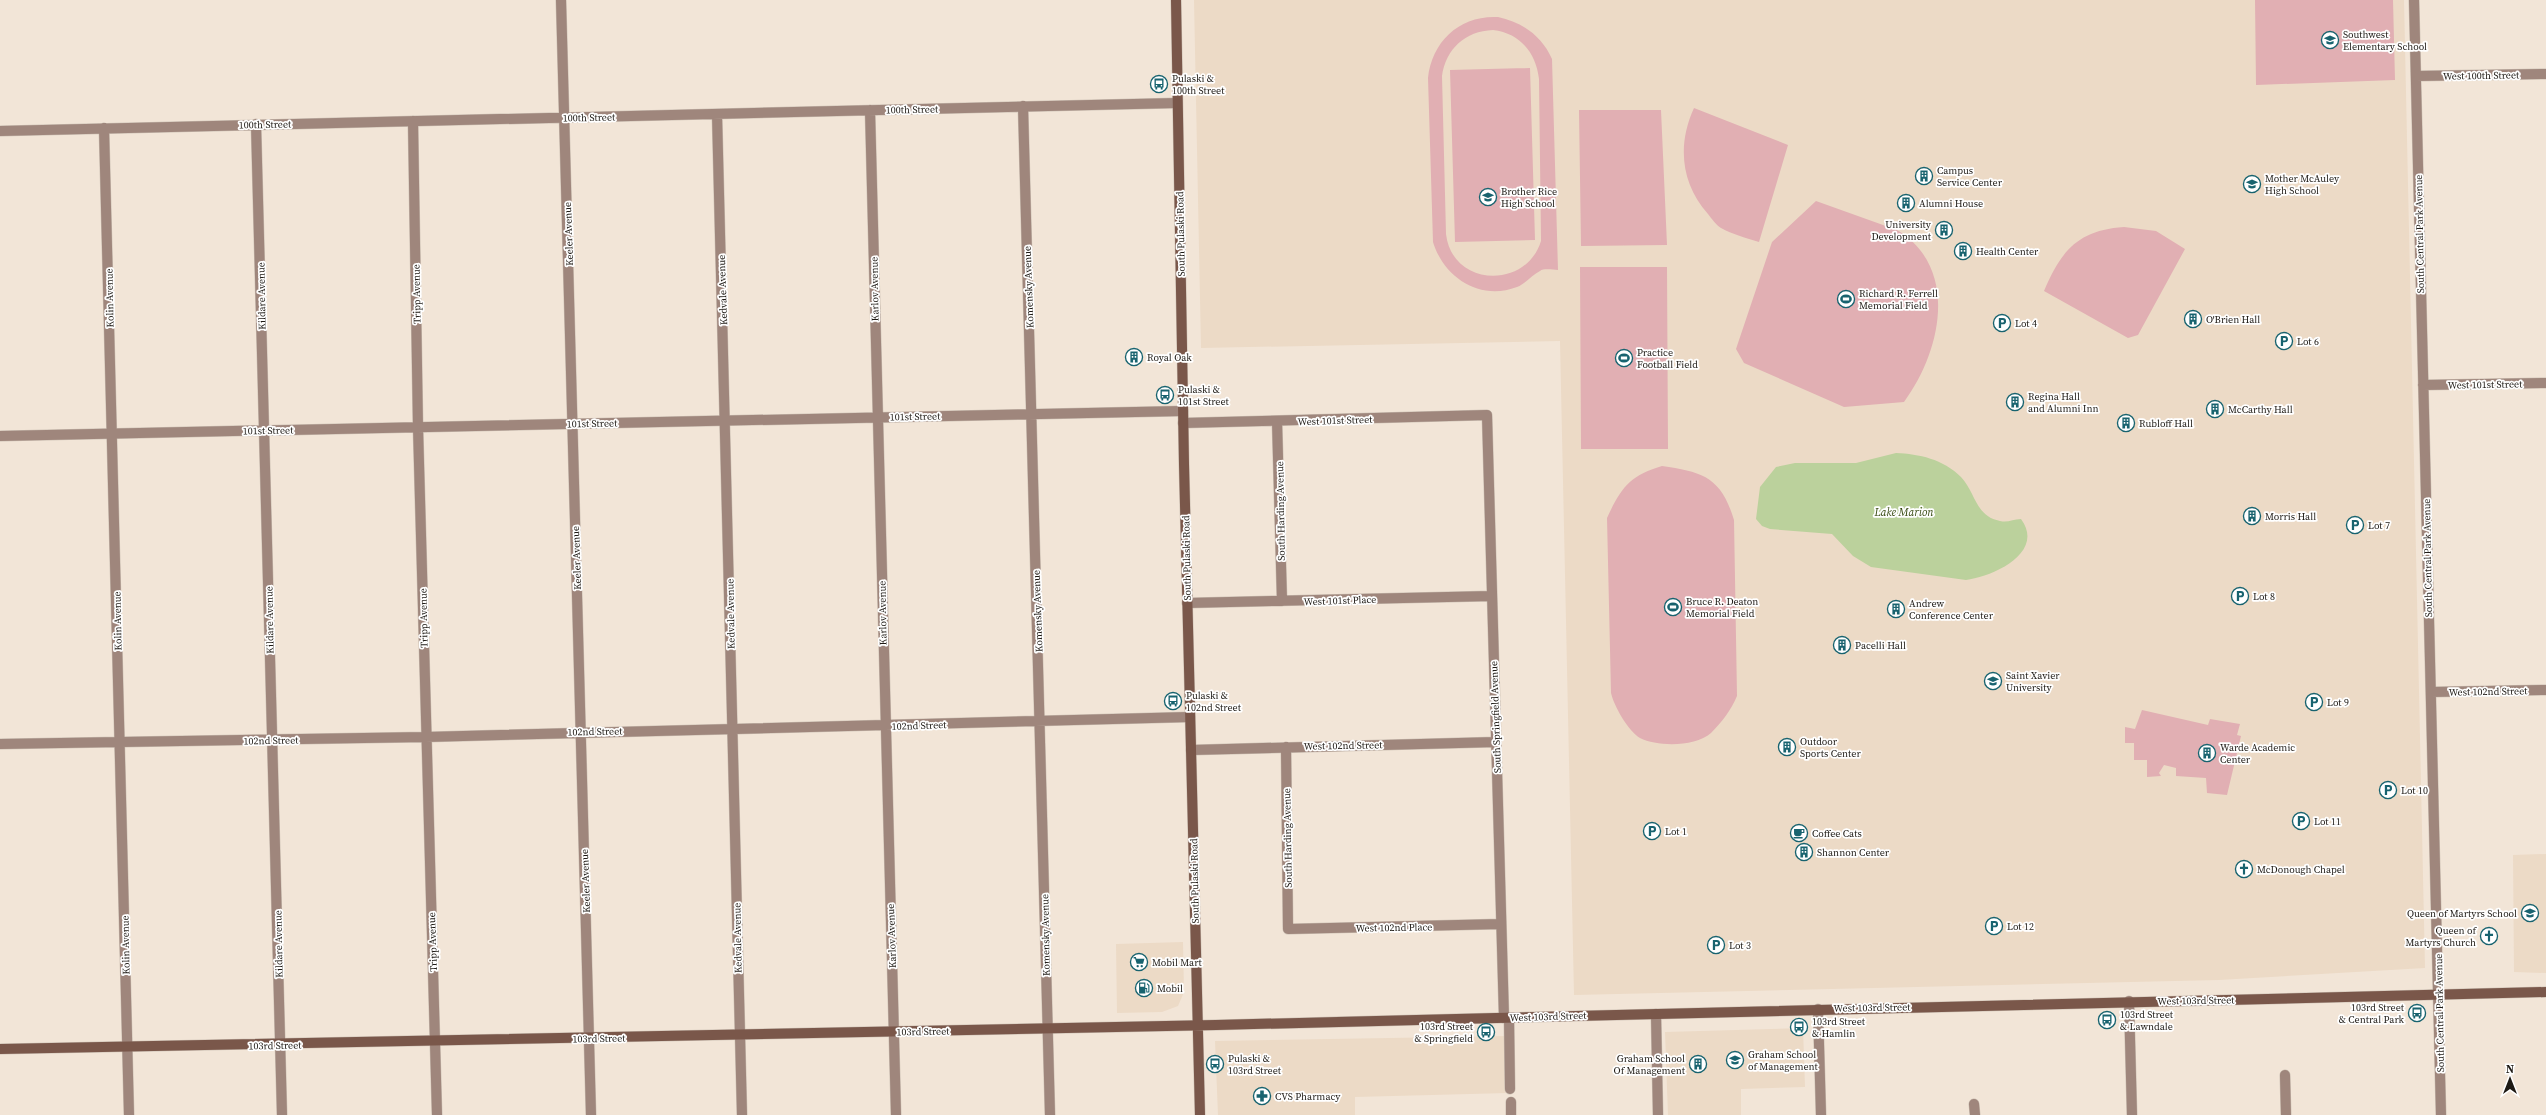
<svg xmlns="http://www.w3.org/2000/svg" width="2546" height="1115" font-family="'Source Serif 4',serif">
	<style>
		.built { fill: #ecdac6 }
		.green { fill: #e1afb3; fill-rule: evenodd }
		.water { fill: #bbd19c }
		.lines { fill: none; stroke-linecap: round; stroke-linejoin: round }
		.street-casing { stroke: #ccc0b4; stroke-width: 11 }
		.secondary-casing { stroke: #ccc0b4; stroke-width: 11 }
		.street { stroke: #9f867c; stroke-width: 10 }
		.secondary { stroke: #7a574a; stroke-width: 10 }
		.labels { text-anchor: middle; stroke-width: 3.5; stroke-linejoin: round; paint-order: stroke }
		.poi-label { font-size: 10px; fill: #1d1914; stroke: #fff; text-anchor: start }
		.street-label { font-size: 10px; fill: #1d1914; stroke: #fff }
		.water-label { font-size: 11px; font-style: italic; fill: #35480e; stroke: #fff }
	</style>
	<rect width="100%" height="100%" fill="#f2e5d7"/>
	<path class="built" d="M1194,0H2404L2425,968L2219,980L1574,995L1560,341L1201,348Z
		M2546,854V973L2514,972L2513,855Z
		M1183,942L1184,992L1178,1006L1162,1012L1117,1013L1116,944Z
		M1803,1028L1805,1087L1741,1089V1115H1668L1665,1032Z
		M1508,1036V1093L1355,1097V1115H1218L1215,1041Z"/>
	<path class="green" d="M2255,0H2393L2395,80L2256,85Z
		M1498,17C1522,22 1542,36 1552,59L1558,270C1553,270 1544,268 1540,271C1531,276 1526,283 1517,287C1480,301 1444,278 1433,242L1428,78C1432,41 1460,15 1498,17ZM1493,30C1520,33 1536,53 1539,79L1541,241C1526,290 1452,287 1446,234L1442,76C1446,49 1465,31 1493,30Z
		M1530,68L1535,240L1455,242L1450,70Z
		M1694,108L1788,145L1759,242C1746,238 1732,234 1721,228C1716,225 1712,219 1708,214C1681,184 1677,145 1694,108Z
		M1579,110H1661L1667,245L1581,246Z
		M1816,201L1897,230C1960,268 1941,352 1904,402L1844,407L1744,363L1736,349L1772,242Z
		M2124,227L2156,231L2185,249L2138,335L2128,338L2044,291C2061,251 2078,230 2124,227Z
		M1580,267H1667L1668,449H1581Z
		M1662,466C1703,472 1721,477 1734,520L1737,696C1731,710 1722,722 1711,733C1695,747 1658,747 1640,738C1628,731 1614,706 1611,693L1607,518C1621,488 1629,476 1662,466Z
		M2142,710L2208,725L2210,719L2240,724L2237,735L2241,736L2227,795L2207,793L2206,778L2176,776V768L2164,765L2159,773L2161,776L2147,777V760H2134V743H2125V727L2135,729Z"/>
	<path class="water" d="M1896,453C1919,454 1943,459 1961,477C1976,493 1975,516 2000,521C2008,523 2013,519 2021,519C2046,553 1992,577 1966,580L1871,567L1853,556L1832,534L1770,529L1762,526L1756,519L1760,487L1776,467L1795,463H1856Z"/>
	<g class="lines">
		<g class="street-casing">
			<path id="street" d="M561,0L591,1115
				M2414,0L2441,1115
				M2416,76L2546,74
				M1023,106L1050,1115
				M870,110L896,1115
				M717,114L742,1115
				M413,121L418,427L437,1115
				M256,124L282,1115
				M104,128L129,1115
				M0,131L1177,103
				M2423,385L2546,383
				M1277,421L1282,601
				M1183,423L1487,415L1504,1018
				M0,436L1183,411
				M1187,603L1492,596
				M2431,692L2546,690
				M0,744L426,737L1190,717
				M1286,747L1288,929L1501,924
				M1191,750L1496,742
				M2129,1001L2132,1115
				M1818,1009L1821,1115
				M1656,1014L1658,1115
				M1509,1018L1510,1089
				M2285,1075L2286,1115
				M1511,1102V1115
				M1974,1104L1975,1115"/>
		</g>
		<g class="secondary-casing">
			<path id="secondary" d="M1176,0L1184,464L1200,1115
				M0,1049L1216,1025L2546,992"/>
		</g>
		<use href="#street" class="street"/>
		<use href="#secondary" class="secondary"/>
	</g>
	<defs>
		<g id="school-ring" transform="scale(0.9)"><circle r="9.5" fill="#fff" stroke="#18636f" stroke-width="1.5"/><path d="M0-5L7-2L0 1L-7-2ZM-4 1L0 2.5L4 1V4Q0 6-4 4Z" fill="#18636f"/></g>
		<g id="bus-ring" transform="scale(0.9)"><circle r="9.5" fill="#fff" stroke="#18636f" stroke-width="1.5"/><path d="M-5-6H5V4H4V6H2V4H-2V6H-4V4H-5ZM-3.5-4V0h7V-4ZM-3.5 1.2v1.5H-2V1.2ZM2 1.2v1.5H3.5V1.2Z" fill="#18636f"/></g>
		<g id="building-ring" transform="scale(0.9)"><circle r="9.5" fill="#fff" stroke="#18636f" stroke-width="1.5"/><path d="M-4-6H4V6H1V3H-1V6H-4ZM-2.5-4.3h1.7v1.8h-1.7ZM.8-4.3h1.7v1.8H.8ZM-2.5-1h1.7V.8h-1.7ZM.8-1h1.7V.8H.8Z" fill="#18636f"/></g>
		<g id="stadium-ring" transform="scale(0.9)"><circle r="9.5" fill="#fff" stroke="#18636f" stroke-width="1.5"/><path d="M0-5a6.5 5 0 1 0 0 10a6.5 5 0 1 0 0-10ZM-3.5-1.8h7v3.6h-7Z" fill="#18636f"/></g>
		<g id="parking-ring" transform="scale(0.9)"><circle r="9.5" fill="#fff" stroke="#18636f" stroke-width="1.5"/><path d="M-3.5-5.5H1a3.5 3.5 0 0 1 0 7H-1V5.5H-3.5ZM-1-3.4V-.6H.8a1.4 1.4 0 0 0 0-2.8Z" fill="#18636f"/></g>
		<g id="university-ring" transform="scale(0.9)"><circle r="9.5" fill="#fff" stroke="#18636f" stroke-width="1.5"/><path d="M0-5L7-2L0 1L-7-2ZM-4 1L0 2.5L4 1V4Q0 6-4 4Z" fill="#18636f"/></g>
		<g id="cafe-ring" transform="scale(0.9)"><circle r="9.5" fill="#fff" stroke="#18636f" stroke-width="1.5"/><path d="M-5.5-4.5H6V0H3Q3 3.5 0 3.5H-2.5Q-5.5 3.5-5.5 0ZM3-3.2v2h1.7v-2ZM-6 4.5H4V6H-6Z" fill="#18636f"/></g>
		<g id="church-ring" transform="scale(0.9)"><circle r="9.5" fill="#fff" stroke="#18636f" stroke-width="1.5"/><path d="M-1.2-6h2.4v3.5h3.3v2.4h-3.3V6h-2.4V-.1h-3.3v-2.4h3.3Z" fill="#18636f"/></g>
		<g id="supermarket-ring" transform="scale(0.9)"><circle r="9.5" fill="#fff" stroke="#18636f" stroke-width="1.5"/><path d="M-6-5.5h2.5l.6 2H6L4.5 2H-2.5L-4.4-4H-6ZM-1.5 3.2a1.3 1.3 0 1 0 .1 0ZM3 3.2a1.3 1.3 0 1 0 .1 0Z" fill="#18636f"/></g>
		<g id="fuel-ring" transform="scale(0.9)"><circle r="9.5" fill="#fff" stroke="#18636f" stroke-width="1.5"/><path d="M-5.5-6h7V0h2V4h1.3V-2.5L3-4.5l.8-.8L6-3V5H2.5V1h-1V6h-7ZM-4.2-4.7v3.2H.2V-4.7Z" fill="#18636f"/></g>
		<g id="pharmacy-ring" transform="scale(0.9)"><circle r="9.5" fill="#fff" stroke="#18636f" stroke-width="1.5"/><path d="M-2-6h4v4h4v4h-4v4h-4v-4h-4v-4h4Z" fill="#18636f"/></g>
	</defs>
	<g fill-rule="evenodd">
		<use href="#school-ring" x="2330" y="40"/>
		<use href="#bus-ring" x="1159" y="84"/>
		<use href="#building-ring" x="1924" y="176"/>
		<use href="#school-ring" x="2252" y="184"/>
		<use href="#school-ring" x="1488" y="197"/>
		<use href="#building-ring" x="1906" y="203"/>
		<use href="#building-ring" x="1944" y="230"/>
		<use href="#building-ring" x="1963" y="251"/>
		<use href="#stadium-ring" x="1846" y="299"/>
		<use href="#building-ring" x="2193" y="319"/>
		<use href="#parking-ring" x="2002" y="323"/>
		<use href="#parking-ring" x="2284" y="341"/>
		<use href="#building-ring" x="1134" y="357"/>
		<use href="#stadium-ring" x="1624" y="358"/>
		<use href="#bus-ring" x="1165" y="395"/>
		<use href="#building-ring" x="2015" y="402"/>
		<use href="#building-ring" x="2215" y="409"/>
		<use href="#building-ring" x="2126" y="423"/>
		<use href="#building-ring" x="2252" y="516"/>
		<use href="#parking-ring" x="2355" y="525"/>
		<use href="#parking-ring" x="2240" y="596"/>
		<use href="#stadium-ring" x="1673" y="607"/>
		<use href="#building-ring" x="1896" y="609"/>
		<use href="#building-ring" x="1842" y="645"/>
		<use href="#university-ring" x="1993" y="681"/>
		<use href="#bus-ring" x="1173" y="701"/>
		<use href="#parking-ring" x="2314" y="702"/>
		<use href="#building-ring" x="1787" y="747"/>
		<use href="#building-ring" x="2207" y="753"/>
		<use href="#parking-ring" x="2388" y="790"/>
		<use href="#parking-ring" x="2301" y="821"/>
		<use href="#parking-ring" x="1652" y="831"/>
		<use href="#cafe-ring" x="1799" y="833"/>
		<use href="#building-ring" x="1804" y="852"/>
		<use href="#church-ring" x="2244" y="869"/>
		<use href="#school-ring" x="2530" y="913"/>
		<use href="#parking-ring" x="1994" y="926"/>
		<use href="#church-ring" x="2489" y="936"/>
		<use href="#parking-ring" x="1716" y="945"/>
		<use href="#supermarket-ring" x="1139" y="962"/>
		<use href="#fuel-ring" x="1144" y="988"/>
		<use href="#bus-ring" x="2417" y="1013"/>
		<use href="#bus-ring" x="2107" y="1020"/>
		<use href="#bus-ring" x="1799" y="1027"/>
		<use href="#bus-ring" x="1486" y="1032"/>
		<use href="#university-ring" x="1735" y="1060"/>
		<use href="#bus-ring" x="1215" y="1064"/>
		<use href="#building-ring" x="1698" y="1064"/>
		<use href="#pharmacy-ring" x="1262" y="1096"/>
	</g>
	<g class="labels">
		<g class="poi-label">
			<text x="2343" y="38">Southwest<tspan x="2343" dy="12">Elementary School</tspan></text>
			<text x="1172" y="82">Pulaski &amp;<tspan x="1172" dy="12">100th Street</tspan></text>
			<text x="1937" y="174">Campus<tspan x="1937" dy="12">Service Center</tspan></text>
			<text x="2265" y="182">Mother McAuley<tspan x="2265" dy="12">High School</tspan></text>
			<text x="1501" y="195">Brother Rice<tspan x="1501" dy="12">High School</tspan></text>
			<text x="1919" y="207">Alumni House</text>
			<text x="1931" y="228" text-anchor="end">University<tspan x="1931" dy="12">Development</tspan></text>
			<text x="1976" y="255">Health Center</text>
			<text x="1859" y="297">Richard R. Ferrell<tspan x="1859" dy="12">Memorial Field</tspan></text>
			<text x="2206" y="323">O'Brien Hall</text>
			<text x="2015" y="327">Lot 4</text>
			<text x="2297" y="345">Lot 6</text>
			<text x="1637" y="356">Practice<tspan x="1637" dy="12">Football Field</tspan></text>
			<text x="1147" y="361">Royal Oak</text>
			<text x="1178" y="393">Pulaski &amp;<tspan x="1178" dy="12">101st Street</tspan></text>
			<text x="2028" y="400">Regina Hall<tspan x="2028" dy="12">and Alumni Inn</tspan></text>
			<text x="2228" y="413">McCarthy Hall</text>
			<text x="2139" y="427">Rubloff Hall</text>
			<text x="2265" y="520">Morris Hall</text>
			<text x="2368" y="529">Lot 7</text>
			<text x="2253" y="600">Lot 8</text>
			<text x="1686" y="605">Bruce R. Deaton<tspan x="1686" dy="12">Memorial Field</tspan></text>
			<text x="1909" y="607">Andrew<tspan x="1909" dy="12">Conference Center</tspan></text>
			<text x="1855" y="649">Pacelli Hall</text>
			<text x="2006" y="679">Saint Xavier<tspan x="2006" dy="12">University</tspan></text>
			<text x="1186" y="699">Pulaski &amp;<tspan x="1186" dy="12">102nd Street</tspan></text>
			<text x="2327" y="706">Lot 9</text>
			<text x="1800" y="745">Outdoor<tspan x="1800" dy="12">Sports Center</tspan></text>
			<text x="2220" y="751">Warde Academic<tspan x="2220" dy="12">Center</tspan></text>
			<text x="2401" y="794">Lot 10</text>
			<text x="2314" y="825">Lot 11</text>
			<text x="1665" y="835">Lot 1</text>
			<text x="1812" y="837">Coffee Cats</text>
			<text x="1817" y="856">Shannon Center</text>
			<text x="2257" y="873">McDonough Chapel</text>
			<text x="2517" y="917" text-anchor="end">Queen of Martyrs School</text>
			<text x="2007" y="930">Lot 12</text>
			<text x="2476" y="934" text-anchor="end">Queen of<tspan x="2476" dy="12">Martyrs Church</tspan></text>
			<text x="1729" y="949">Lot 3</text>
			<text x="1152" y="966">Mobil Mart</text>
			<text x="1157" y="992">Mobil</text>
			<text x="2404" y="1011" text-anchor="end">103rd Street<tspan x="2404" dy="12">&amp; Central Park</tspan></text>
			<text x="2120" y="1018">103rd Street<tspan x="2120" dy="12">&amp; Lawndale</tspan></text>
			<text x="1812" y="1025">103rd Street<tspan x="1812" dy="12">&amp; Hamlin</tspan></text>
			<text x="1473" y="1030" text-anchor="end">103rd Street<tspan x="1473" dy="12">&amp; Springfield</tspan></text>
			<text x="1748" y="1058">Graham School<tspan x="1748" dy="12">of Management</tspan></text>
			<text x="1228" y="1062">Pulaski &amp;<tspan x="1228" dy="12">103rd Street</tspan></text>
			<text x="1685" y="1062" text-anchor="end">Graham School<tspan x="1685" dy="12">Of Management</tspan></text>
			<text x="1275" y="1100">CVS Pharmacy</text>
		</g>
		<g class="street-label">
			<text transform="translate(2481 75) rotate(-1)" y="4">West 100th Street</text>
			<text transform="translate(912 109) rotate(-1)" y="4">100th Street</text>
			<text transform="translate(589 117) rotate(-1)" y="4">100th Street</text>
			<text transform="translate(265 124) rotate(-1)" y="4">100th Street</text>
			<text transform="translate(568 234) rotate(-92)" y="4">Keeler Avenue</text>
			<text transform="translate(1180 234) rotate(-91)" y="4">South Pulaski Road</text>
			<text transform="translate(2419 234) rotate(-91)" y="4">South Central Park Avenue</text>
			<text transform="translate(1028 287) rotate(-92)" y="4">Komensky Avenue</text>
			<text transform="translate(874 289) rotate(-91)" y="4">Karlov Avenue</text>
			<text transform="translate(722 290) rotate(-92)" y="4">Kedvale Avenue</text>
			<text transform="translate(416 294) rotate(-91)" y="4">Tripp Avenue</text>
			<text transform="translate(261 296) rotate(-91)" y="4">Kildare Avenue</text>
			<text transform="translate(109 298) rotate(-91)" y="4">Kolin Avenue</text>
			<text transform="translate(2485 384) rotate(-1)" y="4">West 101st Street</text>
			<text transform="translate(915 416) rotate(-1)" y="4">101st Street</text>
			<text transform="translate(1335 420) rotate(-2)" y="4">West 101st Street</text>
			<text transform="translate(592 423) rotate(-1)" y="4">101st Street</text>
			<text transform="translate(268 430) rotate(-1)" y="4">101st Street</text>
			<text transform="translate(1280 511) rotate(-91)" y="4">South Harding Avenue</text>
			<text transform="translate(576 558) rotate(-92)" y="4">Keeler Avenue</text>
			<text transform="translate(1186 558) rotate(-91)" y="4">South Pulaski Road</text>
			<text transform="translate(2427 558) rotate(-91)" y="4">South Central Park Avenue</text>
			<text transform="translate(1340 600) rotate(-2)" y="4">West 101st Place</text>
			<text transform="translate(1037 611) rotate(-92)" y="4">Komensky Avenue</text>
			<text transform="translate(882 613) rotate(-91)" y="4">Karlov Avenue</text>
			<text transform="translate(730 614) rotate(-91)" y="4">Kedvale Avenue</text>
			<text transform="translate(423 618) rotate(-91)" y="4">Tripp Avenue</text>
			<text transform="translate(269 620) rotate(-91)" y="4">Kildare Avenue</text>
			<text transform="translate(117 621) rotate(-91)" y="4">Kolin Avenue</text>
			<text transform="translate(2488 691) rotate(-1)" y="4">West 102nd Street</text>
			<text transform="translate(1495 717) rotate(-92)" y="4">South Springfield Avenue</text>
			<text transform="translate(919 725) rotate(-2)" y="4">102nd Street</text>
			<text transform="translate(595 731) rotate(-1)" y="4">102nd Street</text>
			<text transform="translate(271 740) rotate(-1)" y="4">102nd Street</text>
			<text transform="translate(1343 745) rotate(-1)" y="4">West 102nd Street</text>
			<text transform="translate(1287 838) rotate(-91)" y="4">South Harding Avenue</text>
			<text transform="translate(585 881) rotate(-92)" y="4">Keeler Avenue</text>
			<text transform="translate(1194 881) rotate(-91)" y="4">South Pulaski Road</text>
			<text transform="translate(1394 927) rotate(-1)" y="4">West 102nd Place</text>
			<text transform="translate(1045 935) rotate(-91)" y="4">Komensky Avenue</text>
			<text transform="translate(891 936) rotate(-92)" y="4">Karlov Avenue</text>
			<text transform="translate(737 938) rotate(-91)" y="4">Kedvale Avenue</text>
			<text transform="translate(432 942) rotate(-92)" y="4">Tripp Avenue</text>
			<text transform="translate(278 944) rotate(-91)" y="4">Kildare Avenue</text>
			<text transform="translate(125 945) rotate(-91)" y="4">Kolin Avenue</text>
			<text transform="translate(2196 1000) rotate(-1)" y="4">West 103rd Street</text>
			<text transform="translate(1872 1007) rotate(-1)" y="4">West 103rd Street</text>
			<text transform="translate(2439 1013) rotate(-91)" y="4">South Central Park Avenue</text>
			<text transform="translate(1548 1016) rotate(-2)" y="4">West 103rd Street</text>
			<text transform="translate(923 1031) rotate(-1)" y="4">103rd Street</text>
			<text transform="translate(599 1038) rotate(-1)" y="4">103rd Street</text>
			<text transform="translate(275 1045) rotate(-1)" y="4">103rd Street</text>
		</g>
		<g class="water-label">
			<text x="1904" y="516">Lake Marion</text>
		</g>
	</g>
	<g transform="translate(2510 1079)" stroke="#ffffff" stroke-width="3" paint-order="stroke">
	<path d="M0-3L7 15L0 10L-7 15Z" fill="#1d1914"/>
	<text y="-6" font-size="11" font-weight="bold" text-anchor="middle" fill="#1d1914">N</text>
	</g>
</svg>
